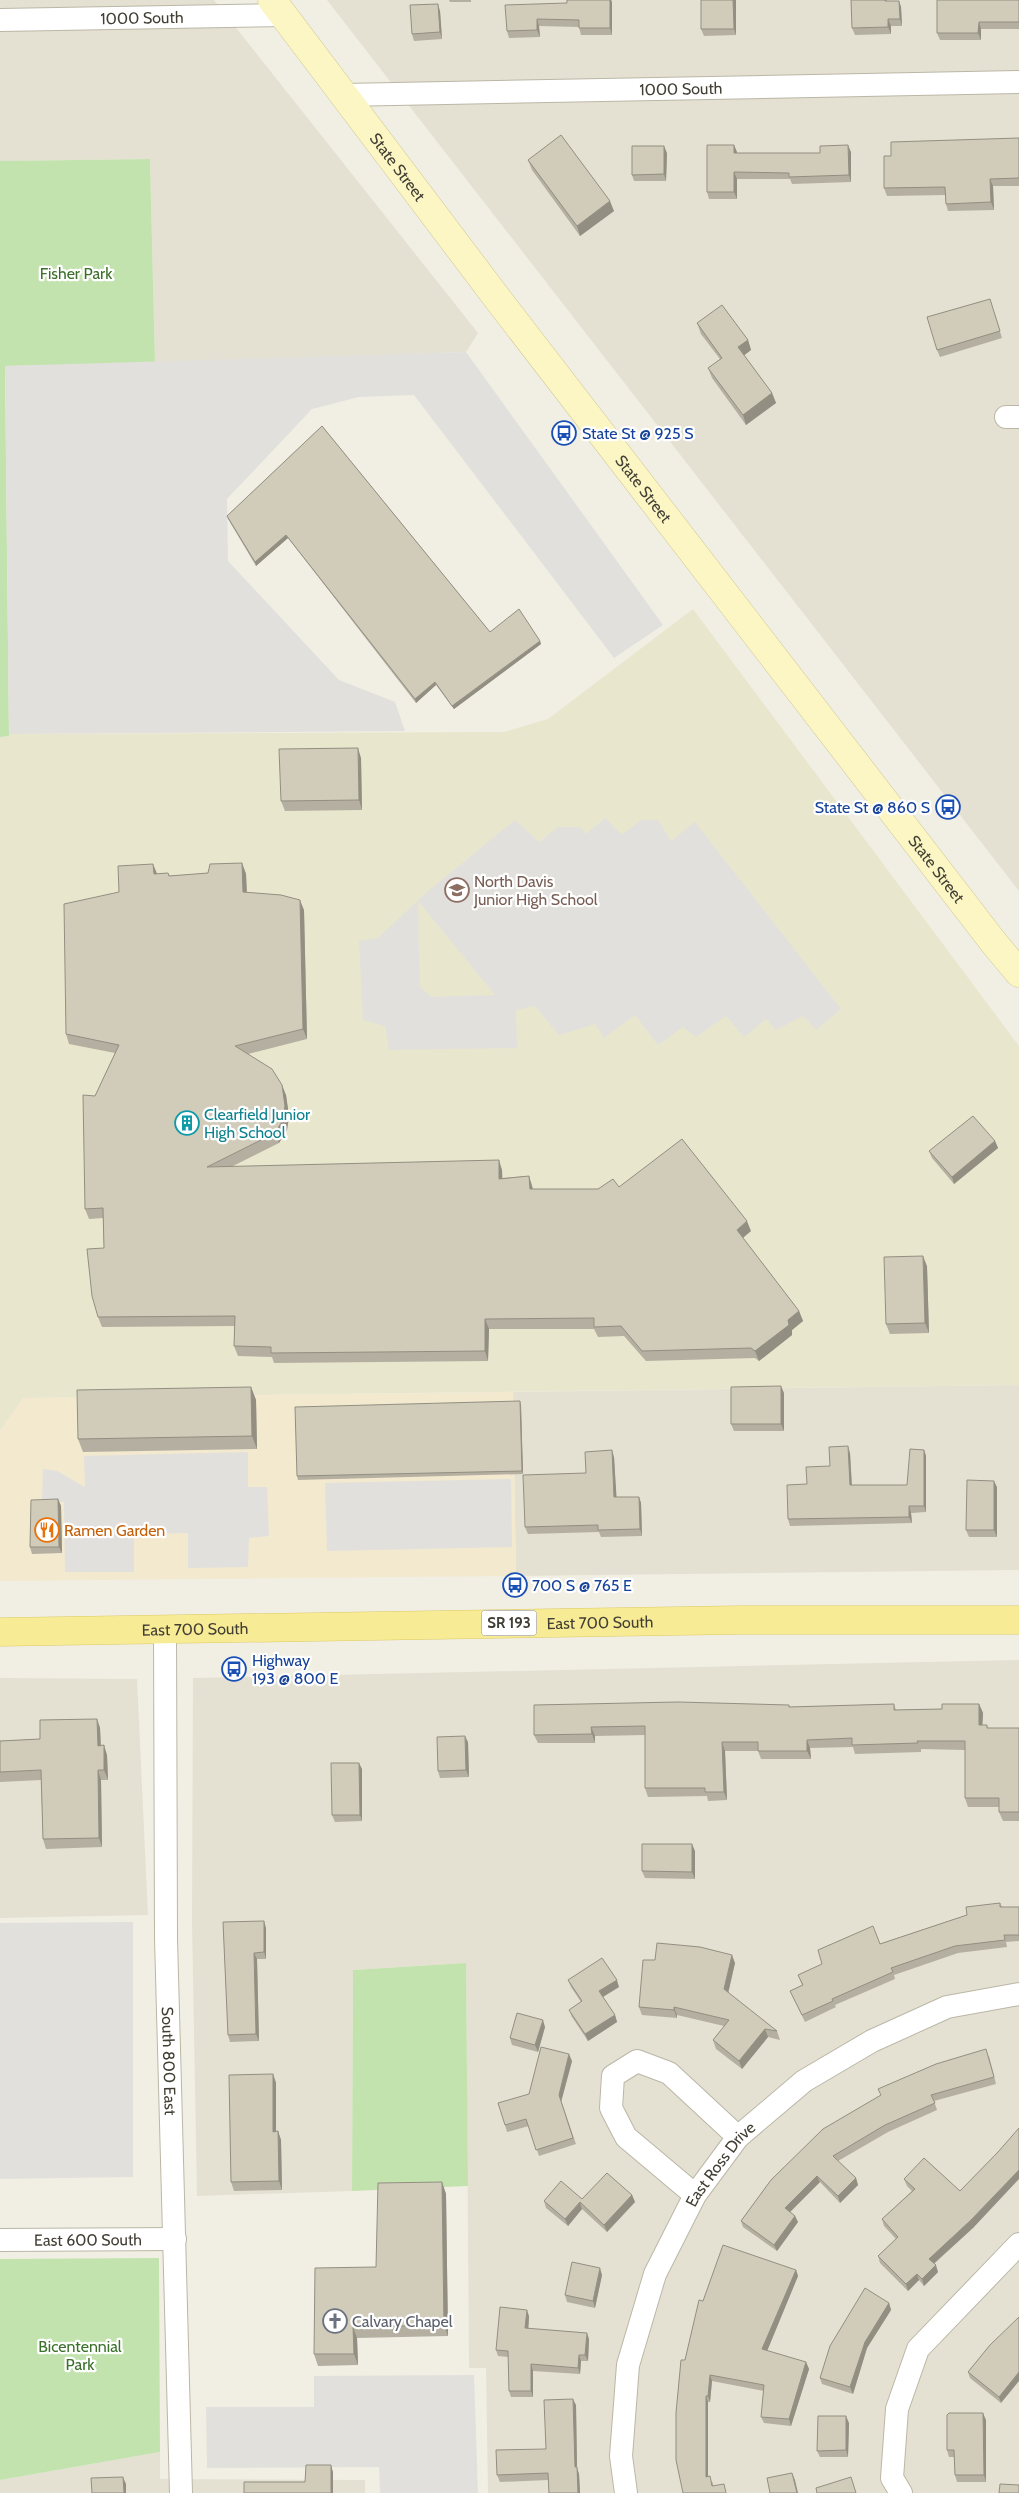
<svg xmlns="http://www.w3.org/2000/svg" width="1019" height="2493" font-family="Cabin,sans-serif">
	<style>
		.residential { fill: #e4e1d2 }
		.commercial { fill: #f2e9cf }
		.education { fill: #e9e6ce }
		.green { fill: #c3e3ae }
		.parking { fill: #e1e0dc; fill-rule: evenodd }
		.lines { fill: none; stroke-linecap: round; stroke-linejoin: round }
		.street-casing { stroke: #bbb7a7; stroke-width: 24 }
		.secondary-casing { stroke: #cec896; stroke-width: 29 }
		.primary-casing { stroke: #dcca66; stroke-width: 29 }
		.street { stroke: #fff; stroke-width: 22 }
		.secondary { stroke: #fbf6c3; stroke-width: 28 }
		.primary { stroke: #f8eb95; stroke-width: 28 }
		.wall { fill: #b4afa0 }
		.shaded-wall { fill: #928f82 }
		.building { fill: #d1ccba; stroke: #928f82 }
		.labels { text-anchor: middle; stroke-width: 4.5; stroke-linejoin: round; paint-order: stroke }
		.shield { fill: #fff; stroke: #7b7971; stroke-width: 1 }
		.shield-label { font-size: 15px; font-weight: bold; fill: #423f34 }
		.street-label { font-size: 16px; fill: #423f34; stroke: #fff }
		.park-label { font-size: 16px; fill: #3b702b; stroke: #fff }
		.transit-label { font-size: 16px; fill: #164399; stroke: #fff; text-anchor: start }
		.education-label { font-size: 16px; fill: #785e54; stroke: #fff; text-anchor: start }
		.culture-label { font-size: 16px; fill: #0d838f; stroke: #fff; text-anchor: start }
		.food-label { font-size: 16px; fill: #c56008; stroke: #fff; text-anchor: start }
		.worship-label { font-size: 16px; fill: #5b616d; stroke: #fff; text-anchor: start }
	</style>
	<rect width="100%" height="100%" fill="#f1efe3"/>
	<path class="residential" d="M0,0H214L478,333L466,352L155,363L150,159L0,161Z
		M327,0H1019V891Z
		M1019,1385V1570L516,1576L513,1392Z
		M1019,1660V2493H488L486,2368H469L466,1963L353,1970L352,2191L197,2196L192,1923L193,1678Z
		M0,1678L137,1679L148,1915L0,1918Z
		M160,2452V2479L365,2480V2493H0V2480Z"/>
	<path class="commercial" d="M513,1392L516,1576L0,1581V1430L22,1398Z"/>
	<path class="education" d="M693,609L1019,1046V1385L23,1398L0,1430V737L9,736V734L504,732L548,719Z"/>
	<path class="green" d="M150,159L155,363L5,366L9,736L0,737V161Z
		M466,1963L468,2186L352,2191L353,1970Z
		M159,2258L160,2452L0,2480V2259Z"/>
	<path class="parking" d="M466,352L663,625L614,658L414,395L359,397L312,409L227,499L228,561L339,680L395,702L405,731L9,734L5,366Z
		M605,818L622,835L641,820H658L671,841L695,822L841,1009L816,1030L803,1016L776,1030L766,1019L744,1037L726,1016L696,1037L683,1027L658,1045L635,1015L604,1038L595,1024L559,1035L535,1006L516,1010L517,1048L389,1050L385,1026L363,1020L359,941L378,938L427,892L515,820L539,842L558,827H580L586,834ZM418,902H419L495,995L431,997L420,987Z
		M248,1452V1487H267L269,1536L249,1538L248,1567L188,1568V1533L134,1534V1572H65L64,1502H42L43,1469L57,1471L85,1487L84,1456Z
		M511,1479L512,1547L327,1551L325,1483Z
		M133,1922V2177L0,2179V1923Z
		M474,2375L478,2493H380L379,2467L207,2468L206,2407H314V2376Z"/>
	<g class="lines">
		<g class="street-casing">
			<g id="street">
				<path id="s1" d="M0,20L284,15"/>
				<path id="s2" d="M343,95L1019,82"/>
				<path d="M1006,417H1019"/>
				<path id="s3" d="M165,1630L166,1938L181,2493"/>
				<path d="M695,2195L626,2137L611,2108L613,2076L637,2061L669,2073L738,2137"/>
				<path id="s4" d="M0,2240L175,2239"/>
				<path id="s5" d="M626,2493L621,2456L628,2365L655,2274L695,2195L738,2137L804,2081L872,2041L947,2007L1019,1994"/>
				<path d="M901,2493L892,2478L897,2409L918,2349L1019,2244"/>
			</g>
		</g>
		<g class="secondary-casing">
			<g id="secondary">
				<path id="s6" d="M272,0L500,302L994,943L1019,973"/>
			</g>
		</g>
		<g class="primary-casing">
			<g id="primary">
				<path id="s7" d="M0,1632L740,1620H1019"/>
			</g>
		</g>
		<use href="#street" class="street"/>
		<use href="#secondary" class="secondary"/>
		<use href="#primary" class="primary"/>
	</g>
	<path class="wall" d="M449,0H471V2H450Z
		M567,0H611L612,2V35H581L579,27L539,26L540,37L509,38L507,31L567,3Z
		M736,0V35L704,36L701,29Z
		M851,0H887V1H899L901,7L902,26H891V34L855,35L852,28Z
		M1019,0V29H981V40H940L937,33Z
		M440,11L442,39L414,41L412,34Z
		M1019,138V186H993L994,210L948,211L946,204L945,195L887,196L884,188L891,156Z
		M734,145L737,153H820L851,152V182L792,184L790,179H737V199H709L707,192Z
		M667,153L666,181H634L632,175Z
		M528,160L614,211L580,236L532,170Z
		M992,306L1002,338L940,357L937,350Z
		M697,323L748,340L751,350L744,355L772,393L776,403L746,425L712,378L708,368L720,359L701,334Z
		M322,426L490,632L540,641L541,644L454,709L436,685L416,703L288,538L256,566L228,519L227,516Z
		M361,758L362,810L285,811L281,801Z
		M242,863L246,874L247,892L304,910L307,1039L248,1054L286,1095L289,1116L287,1130L279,1143L231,1167L502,1170V1178L529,1176L533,1189H598L619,1187L751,1231L743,1238L799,1311L803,1321L792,1330V1335L759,1361L755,1358L646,1361L624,1336L598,1337L594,1329H489L488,1361L274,1363L272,1357L238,1356L234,1346L235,1326L102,1327L98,1317L104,1248L103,1218L89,1219L85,1209L95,1096L115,1053L69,1044L66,1034L119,892L153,864L157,874L168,873L170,876L208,873Z
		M995,1141L998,1148L954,1184L932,1158L929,1151Z
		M927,1266L929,1333L890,1334L886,1324Z
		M251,1387L256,1400L257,1449L83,1452L78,1439Z
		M784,1393V1431H734L731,1424Z
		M521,1405L523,1474L298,1480L297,1476Z
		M924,1450L926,1456V1512L911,1513L912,1523L790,1526L788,1519L807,1484L830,1466L850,1453L852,1485H907Z
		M614,1457L616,1497H639L641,1503L642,1536L601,1537L599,1532L528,1534L525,1527L586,1473Z
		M997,1487V1537H969L966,1530Z
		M58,1499L61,1506L62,1553L32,1554L30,1547Z
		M894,1704L896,1710L942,1709L979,1704L983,1713L982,1725H987L988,1728H1019V1821H1003L999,1812V1807H968L965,1798V1750L921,1749V1752L855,1754L853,1747L810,1748L811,1759H761L758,1751H725L727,1800L708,1801L707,1796L648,1797L645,1788V1735L595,1736V1743H538L534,1735V1705H789L790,1707Z
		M97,1719L100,1728L101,1746L107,1755L108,1780H101L102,1847L46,1849L43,1839L41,1780L0,1782V1741L40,1739Z
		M468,1742L469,1777L440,1778L438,1771Z
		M362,1769V1821L335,1822L332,1815Z
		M695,1851V1879L645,1878L642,1871Z
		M1000,1903L1002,1907H1019V1941L1006,1942L1007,1947L958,1953L894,1975L895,1979L835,2005L836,2007L805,2022L790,1991L802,1985L798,1975L880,1944L967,1915Z
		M223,1922L266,1928V1959H257L259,2041L230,2042L228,2035Z
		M655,1960L735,1963L728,1993L777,2031L780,2040L768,2037L742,2069L716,2049L713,2040L724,2026L677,2015V2018L642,2015L639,2007Z
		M568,1980L619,1987L603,1997L615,2015L617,2022L588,2041L572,2017L569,2010L581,2002L571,1987Z
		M545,2027L538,2052L512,2045L510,2038Z
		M989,2056L996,2084L934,2101L937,2110L888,2132L838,2161L856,2178L858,2185L840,2203L820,2182L790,2212L795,2216L798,2222L777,2251L743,2227L741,2221L771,2180Z
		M572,2061L561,2102L576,2144L539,2156L529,2126L507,2132L505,2125L529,2094Z
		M273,2074L276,2083V2131H278L281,2140L282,2190L234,2191L231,2182Z
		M904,2179L974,2227L934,2264L938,2272L924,2286L919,2280L908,2291L880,2263L878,2256L896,2239L884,2226L882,2219L912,2191L907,2186Z
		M442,2182L446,2194L448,2336L357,2338L358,2365L318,2366L314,2354L376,2267Z
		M632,2195L635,2202L607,2232L582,2209L568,2226L546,2208L544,2201L582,2199Z
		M796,2270L798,2276L767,2351L806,2362L809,2369L791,2426L764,2423L761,2417L764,2391L712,2381L710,2402H708V2477L713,2483V2486L727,2491L683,2493L685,2360L703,2301Z
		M602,2275L595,2308L567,2302L565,2295Z
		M889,2303L891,2310L867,2348L853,2394L822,2384L820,2378Z
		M529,2316L528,2329L589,2339L588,2361H581L580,2374L533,2371V2397H511L509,2391L508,2357L498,2356L496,2350Z
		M990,2345L1001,2403L970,2378L968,2372Z
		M576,2405L577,2468L579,2474L580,2493H549L548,2480L500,2482L497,2475L546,2449Z
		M986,2420V2482H957L955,2475L954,2457H949L947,2450Z
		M849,2423L848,2457H820L817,2451Z"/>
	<path class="shaded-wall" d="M610,0H611L612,2V35L610,28Z
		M733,0H736V35L734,29Z
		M899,1L901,7L902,26L900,19Z
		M438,4L440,11L442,39L440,32Z
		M537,19L539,26L540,37L537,30Z
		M888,19L891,26V34L888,27Z
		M979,22L981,29V40L978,33Z
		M734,145L737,152V160L734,153Z
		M848,145L851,152V182L849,175Z
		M664,146L667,153L666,181L664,174Z
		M734,172L737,179V199L734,192Z
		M990,179L993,186L994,210L991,202Z
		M610,201L614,211L580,236L577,226Z
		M748,340L751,350L742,357L738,347Z
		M772,393L776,403L746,425L743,415Z
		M286,535L288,538L256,566L255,562Z
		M540,641L541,644L454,709L452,706Z
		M435,682L436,685L416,703L415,699Z
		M358,748L361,758L362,810L359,800Z
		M242,863L246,874L247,902L243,892Z
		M153,864L157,874H154Z
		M300,900L304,910L307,1039L303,1029Z
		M282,1085L286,1095L289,1116L287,1130L279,1143L275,1133Z
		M995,1141L998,1148L954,1184L952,1177Z
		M499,1160L502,1170L503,1189L499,1179Z
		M529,1176L532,1186L534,1199L530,1189Z
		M747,1221L751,1231L740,1240L737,1230Z
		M923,1256L927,1266L929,1333L925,1323Z
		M799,1311L803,1321L792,1330V1335L759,1361L755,1351L788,1320Z
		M485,1319L489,1329L488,1361L485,1351Z
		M781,1386L784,1393V1431L781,1424Z
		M251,1387L256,1400L257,1449L252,1436Z
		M520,1401L521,1405L523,1474L522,1471Z
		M848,1446L850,1453L852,1491L850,1485Z
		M612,1450L614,1457L617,1504L614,1497Z
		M924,1450L926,1456V1512L924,1506Z
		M994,1481L997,1487V1537L994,1530Z
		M639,1497L641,1503L642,1536L640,1529Z
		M58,1499L61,1506L62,1553L59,1547Z
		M909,1506L911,1513L912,1523L909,1517Z
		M979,1704L983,1713L982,1734L979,1725Z
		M97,1719L100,1728L101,1755L98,1746Z
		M591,1727L595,1736V1743L592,1734Z
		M465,1736L468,1742L469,1777L466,1770Z
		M807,1740L810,1748L811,1759L807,1751Z
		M722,1742L725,1751L727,1800L724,1792Z
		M104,1745L107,1755L108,1780L104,1770Z
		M359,1763L362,1769V1821L360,1815Z
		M98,1770L101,1780L102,1847L99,1838Z
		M692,1844L695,1851V1879L692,1872Z
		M264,1921L266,1928V1959L264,1952Z
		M254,1953L257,1959L259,2041L256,2034Z
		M732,1955L735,1963L727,1998L724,1989Z
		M617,1980L619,1987L601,1998L599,1991Z
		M674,2007L677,2015V2018L674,2010Z
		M615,2015L617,2022L588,2041L585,2034Z
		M543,2020L545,2027L538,2052L535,2045Z
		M765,2029L768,2037L742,2069L739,2061Z
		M569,2054L572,2061L561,2102L576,2144L559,2095Z
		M273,2074L276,2083V2140L273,2132Z
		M278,2131L281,2140L282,2190L279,2181Z
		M1019,2170V2179L974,2227L932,2265L929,2259Z
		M817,2176L820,2182L787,2215L785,2208Z
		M856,2178L858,2185L840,2203L838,2196Z
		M442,2182L446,2194L448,2336L444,2325Z
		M632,2195L635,2202L607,2232L604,2225Z
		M580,2202L582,2209L568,2226L565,2219Z
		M795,2216L798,2222L777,2251L774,2245Z
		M936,2265L938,2272L924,2286L922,2279Z
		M600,2268L602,2275L595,2308L593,2301Z
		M796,2270L798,2276L765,2356L762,2349Z
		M917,2274L919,2280L908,2291L906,2284Z
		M889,2303L891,2310L867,2348L853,2394L850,2387L865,2342Z
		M527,2310L529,2316L528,2335L525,2328Z
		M353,2327L357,2338L358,2365L354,2354Z
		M587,2333L589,2339L588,2361L585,2355Z
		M579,2355L581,2361L580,2374L578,2368Z
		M806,2362L809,2369L791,2426L789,2419Z
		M531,2364L533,2371V2397L531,2391Z
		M1019,2372V2381L1001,2403L999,2397Z
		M710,2375L712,2381L710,2402L708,2396Z
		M706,2396L708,2402V2484L706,2477Z
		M573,2399L576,2405L577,2468L579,2474L580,2493H578L575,2467Z
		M983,2413L986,2420V2482L984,2475Z
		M846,2416L849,2423L848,2457L846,2450Z
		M331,2465L333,2472V2493H331Z
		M792,2473L795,2480L798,2493H797Z
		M123,2477L126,2484V2493H124Z"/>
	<path class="building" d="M567,0H610V28H579V20L537,19V30L507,31L505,5L567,3Z
		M701,0H733L734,29H701Z
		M851,0H885V1H899L900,19H888V27L852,28Z
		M937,0H1019V22H979L978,33H937Z
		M438,4L440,32L412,34L410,5Z
		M561,135L610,201L577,226L528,160Z
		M1019,138V178L990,179L991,202L946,204L945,187L884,188V156H891V142Z
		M707,145H734V153H820V146L848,145L849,175L789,177V173L734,172V192H707Z
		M632,146H664V174L632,175Z
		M990,299L1000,331L937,350L927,317Z
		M722,305L748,340L738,347L772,393L743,415L708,368L722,358L697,323Z
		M322,426L490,632L519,609L540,641L452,706L435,682L415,699L286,535L255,562L227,516Z
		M358,748L359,800L281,801L279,749Z
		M242,863L243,892L281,895L300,900L303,1029L235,1046L272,1069L282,1085L285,1106L283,1120L275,1133L207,1167L499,1160V1179L529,1176L530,1189H598L613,1179L619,1187L682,1139L747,1221L737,1230L799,1311L788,1320L789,1325L755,1351L751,1348L642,1351L621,1326L594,1327V1318L485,1319V1351L271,1353V1347L234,1346L235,1316L98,1317L92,1296L87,1249L104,1248L103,1208L85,1209L83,1095L95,1096L119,1045L66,1034L64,904L119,892L118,866L153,864L154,874L168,873L169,876L208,873L210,864Z
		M973,1116L995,1141L952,1177L929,1151Z
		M923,1256L925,1323L886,1324L884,1257Z
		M781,1386V1424H731V1387Z
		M251,1387L252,1436L78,1439L77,1390Z
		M520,1401L522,1471L297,1476L295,1407Z
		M848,1446L850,1485H907L910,1449L924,1450V1506H909V1517L788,1519L787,1485L807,1484L806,1467L830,1466L829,1447Z
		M612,1450L614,1497H639L640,1529L598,1530V1525L525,1527L523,1475L586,1473L585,1452Z
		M967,1480L994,1481V1530H966Z
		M58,1499L59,1547H30L31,1500Z
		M678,1702L789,1705V1707L894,1704V1710L942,1709V1704H979V1725H987V1728H1019V1812H999V1798H965V1741H917L918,1743L852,1745V1738L807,1740V1751H758V1742H722L724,1792H705V1788H645V1726L591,1727L592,1734L534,1735V1705Z
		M97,1719L98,1746L104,1745V1770H98L99,1838L43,1839L41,1770L0,1772V1741L40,1739V1720Z
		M465,1736L466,1770L438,1771L437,1737Z
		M331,1763H359L360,1815H332Z
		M642,1844H692V1872L642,1871Z
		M1000,1903V1907H1019V1935H1004L1005,1940L955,1946L891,1968L893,1972L832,1999L833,2001L802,2015L790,1991L803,1985L798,1975L822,1964L818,1950L873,1926L880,1944L967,1915L966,1907Z
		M264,1921V1952L254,1953L256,2034L228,2035L223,1922Z
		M657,1943L700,1947L732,1955L724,1989L777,2031L765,2029L739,2061L713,2040L729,2020L674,2007V2010L639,2007L643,1960H655Z
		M602,1958L617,1980L599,1991L615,2015L585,2034L569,2010L582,2001L568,1980Z
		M517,2013L543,2020L535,2045L510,2038Z
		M541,2047L569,2054L559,2095L573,2138L536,2150L526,2119L505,2125L498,2103L529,2094Z
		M986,2049L994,2077L931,2095L935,2103L885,2125L833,2156L856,2178L838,2196L817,2176L785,2208L795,2216L774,2245L741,2221L771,2180L823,2129L881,2095L878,2089L936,2064Z
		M273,2074V2132L278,2131L279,2181L231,2182L229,2075Z
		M1019,2128V2170L971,2220L929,2259L936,2265L922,2279L917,2274L906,2284L878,2256L898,2237L882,2219L915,2189L904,2179L924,2158L960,2191L998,2152Z
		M607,2173L632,2195L604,2225L580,2202L565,2219L544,2201L561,2181L582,2199Z
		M442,2182L444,2325L353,2327L354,2354H314L315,2268L376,2267L378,2183Z
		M723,2245L796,2270L762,2349L806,2362L789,2419L761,2417L764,2385L710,2375L708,2396H706V2477L710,2476L712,2486L724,2484L726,2493H683L676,2460V2413L681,2360H685L699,2300L703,2301Z
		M572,2262L600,2268L593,2301L565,2295Z
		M865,2288L889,2303L865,2342L850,2387L820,2378L830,2346Z
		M500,2307L527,2310L525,2328L587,2333L585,2355H579L578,2368L531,2364V2391H509L508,2351L496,2350Z
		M1019,2317V2372L999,2397L968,2372L990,2345Z
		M573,2399L575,2467H577L578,2493H549L548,2473L497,2475L496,2450L546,2449L544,2400Z
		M949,2413H983L984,2475H955L954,2450H947V2415Z
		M818,2416H846V2450L817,2451Z
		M306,2465H331V2493H244V2482H305Z
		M792,2473L797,2493H770L767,2478Z
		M123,2477L124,2493H92L91,2478Z
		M851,2477L856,2493H817L816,2488Z
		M1000,2484L1019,2485V2493H999Z"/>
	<defs>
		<g id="bus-ring" transform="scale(1.25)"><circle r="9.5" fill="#fff" stroke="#1a4fb4" stroke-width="1.5"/><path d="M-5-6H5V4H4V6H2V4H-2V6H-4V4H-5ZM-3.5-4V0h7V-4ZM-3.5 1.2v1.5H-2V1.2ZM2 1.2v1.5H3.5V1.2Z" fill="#1a4fb4"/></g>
		<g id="school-ring" transform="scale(1.25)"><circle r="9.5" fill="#fff" stroke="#8d6e63" stroke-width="1.5"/><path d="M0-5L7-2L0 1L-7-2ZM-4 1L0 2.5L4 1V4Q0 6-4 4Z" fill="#8d6e63"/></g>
		<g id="building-ring" transform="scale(1.25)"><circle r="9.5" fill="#fff" stroke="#0f9aa8" stroke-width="1.5"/><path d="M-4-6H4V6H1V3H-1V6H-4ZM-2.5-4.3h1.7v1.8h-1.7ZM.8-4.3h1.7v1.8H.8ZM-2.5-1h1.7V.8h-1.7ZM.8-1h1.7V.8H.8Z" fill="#0f9aa8"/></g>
		<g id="restaurant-ring" transform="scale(1.25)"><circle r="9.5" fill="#fff" stroke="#e8710a" stroke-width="1.5"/><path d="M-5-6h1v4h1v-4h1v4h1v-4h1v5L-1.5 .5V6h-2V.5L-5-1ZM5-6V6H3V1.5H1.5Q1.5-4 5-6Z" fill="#e8710a"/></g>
		<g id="church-ring" transform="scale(1.25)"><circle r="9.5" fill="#fff" stroke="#6b7280" stroke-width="1.5"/><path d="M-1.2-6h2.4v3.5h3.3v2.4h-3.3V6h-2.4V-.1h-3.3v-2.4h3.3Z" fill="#6b7280"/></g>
	</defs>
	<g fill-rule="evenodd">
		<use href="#bus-ring" x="564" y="433"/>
		<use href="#bus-ring" x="948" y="807"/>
		<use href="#school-ring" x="457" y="890"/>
		<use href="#building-ring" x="187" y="1123"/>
		<use href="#restaurant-ring" x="47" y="1530"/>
		<use href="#bus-ring" x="515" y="1585"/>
		<use href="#bus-ring" x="234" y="1669"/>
		<use href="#church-ring" x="335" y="2321"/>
	</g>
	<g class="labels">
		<rect class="shield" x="481.5" y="1610.5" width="55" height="25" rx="4"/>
		<g class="shield-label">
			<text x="509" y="1628">SR 193</text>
		</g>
		<g class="street-label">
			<text dy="6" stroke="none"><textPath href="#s1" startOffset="142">1000 South</textPath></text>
			<text dy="6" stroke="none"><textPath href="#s2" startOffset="338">1000 South</textPath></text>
			<text dy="6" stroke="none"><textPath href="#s6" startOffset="209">State Street</textPath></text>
			<text dy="6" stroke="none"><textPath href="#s6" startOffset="614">State Street</textPath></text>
			<text dy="6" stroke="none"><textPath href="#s6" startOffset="1094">State Street</textPath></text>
			<text dy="6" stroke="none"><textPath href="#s7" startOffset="600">East 700 South</textPath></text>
			<text dy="6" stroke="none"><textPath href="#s7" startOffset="195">East 700 South</textPath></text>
			<text dy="6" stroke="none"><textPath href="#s3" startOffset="431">South 800 East</textPath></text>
			<text dy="6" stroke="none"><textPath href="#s5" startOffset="352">East Ross Drive</textPath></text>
			<text dy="6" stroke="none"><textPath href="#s4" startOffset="88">East 600 South</textPath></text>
		</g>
		<g class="park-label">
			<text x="76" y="279">Fisher Park</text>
			<text x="80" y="2352">Bicentennial<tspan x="80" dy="18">Park</tspan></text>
		</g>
		<g class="transit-label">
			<text x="582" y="439">State St @ 925 S</text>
			<text x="930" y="813" text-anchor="end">State St @ 860 S</text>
			<text x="532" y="1591">700 S @ 765 E</text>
			<text x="252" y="1666">Highway<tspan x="252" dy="18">193 @ 800 E</tspan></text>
		</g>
		<g class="education-label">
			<text x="474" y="887">North Davis<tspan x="474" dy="18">Junior High School</tspan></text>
		</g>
		<g class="culture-label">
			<text x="204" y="1120">Clearfield Junior<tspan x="204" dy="18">High School</tspan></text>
		</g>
		<g class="food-label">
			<text x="64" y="1536">Ramen Garden</text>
		</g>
		<g class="worship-label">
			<text x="352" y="2327">Calvary Chapel</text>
		</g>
	</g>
</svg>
